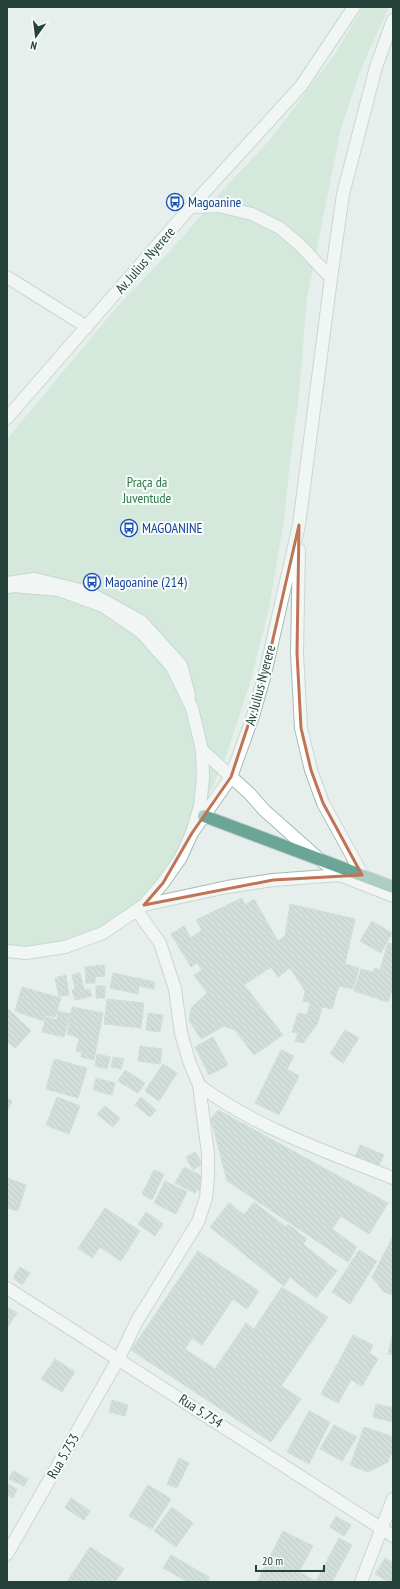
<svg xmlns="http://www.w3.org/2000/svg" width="400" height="1589" font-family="'PT Sans Narrow',sans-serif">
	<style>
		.park { fill: #bfe0c8 }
		.building { fill: url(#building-back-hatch); stroke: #b8c9c2 }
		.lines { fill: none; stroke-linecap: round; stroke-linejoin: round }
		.lane-casing { stroke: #a8b8b2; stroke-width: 14 }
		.street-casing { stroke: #a8b8b2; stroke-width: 14 }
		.secondary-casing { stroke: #a4bbb3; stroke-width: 14 }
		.primary-casing { stroke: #c2cac8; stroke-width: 14 }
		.lane { stroke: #fff; stroke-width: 12 }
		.street { stroke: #fff; stroke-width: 12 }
		.secondary { stroke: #fff; stroke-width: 12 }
		.primary { stroke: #6aa596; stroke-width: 12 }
		.marked { fill: none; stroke: #c07456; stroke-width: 3; stroke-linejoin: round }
		.labels { text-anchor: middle; stroke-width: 4; stroke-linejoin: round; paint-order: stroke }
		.transit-label { font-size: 14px; fill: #164399; stroke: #f7fbf9; text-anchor: start }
		.street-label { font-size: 14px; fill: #24423a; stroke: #f7fbf9 }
		.park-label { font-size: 14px; fill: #2d7a4b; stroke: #f7fbf9 }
	</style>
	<defs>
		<pattern id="building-back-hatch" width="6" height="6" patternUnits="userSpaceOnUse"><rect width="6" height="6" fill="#bbcac4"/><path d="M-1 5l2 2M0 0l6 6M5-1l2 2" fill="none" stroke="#98a6a0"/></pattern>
	</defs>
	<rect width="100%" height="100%" fill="#e6efeb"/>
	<path class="park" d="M363,7H389L361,69L341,128L307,298L299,395L290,461L284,520L269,608L251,679L226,756L192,833L137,911L65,947L7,951V439L116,308L173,248L222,191L269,141L335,54Z"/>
	<path class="building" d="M242,898L245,905L254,899L278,941L285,936L290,904L355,919L345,964L359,968L353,989L339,986L332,1009L322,1007L318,1023L303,1043L295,1041L298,1033L292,1032L298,1013L307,1015L310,1003L303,1001L305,991L290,968L278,977L271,967L244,985L283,1035L254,1055L235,1030L224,1026L201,1039L189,1020L191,1008L207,993L194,975L202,970L197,963L191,967L171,934L184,926L191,938L202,930L196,920Z
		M372,921L392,933L381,953L360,941Z
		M388,943L393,944V987L388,1002L354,991L361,969L373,972L375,968L380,970Z
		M104,965L105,976L95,977V983H86L85,967Z
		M80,973L84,990L90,989L92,996L75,1000L72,990L75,989L72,975Z
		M113,973L155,982L154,989L139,986L138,994L110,988Z
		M66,975L69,995L59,996L55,978Z
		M96,986H105V998H96Z
		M22,987L61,998L55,1017L45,1015L44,1021L15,1011Z
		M107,999L144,1003L141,1028L104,1024Z
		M72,1007L103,1013L94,1060L81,1057L82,1052L76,1051L79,1038L75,1037V1036L67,1034Z
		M7,1008L31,1031L15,1048L7,1041Z
		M58,1011L70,1014L64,1037L42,1032L46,1017L57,1020Z
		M148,1013L163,1015L160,1032L146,1030Z
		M345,1030L359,1038L343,1063L330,1054Z
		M213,1037L228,1065L209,1075L195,1047Z
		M140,1046L162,1049L160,1064L138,1061Z
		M281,1050L294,1056L287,1069L299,1076L279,1115L255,1103Z
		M97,1054L110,1057L107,1069L95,1066Z
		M113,1057L124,1059L121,1069L111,1067Z
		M54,1059L87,1068L78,1098L46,1089Z
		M163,1064L177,1073L159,1101L145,1091Z
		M125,1070L145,1083L138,1093L118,1081Z
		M96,1078L115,1083L112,1095L93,1090Z
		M57,1097L80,1106L69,1134L46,1125Z
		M141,1097L156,1110L150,1117L135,1105Z
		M7,1098L12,1101L7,1111Z
		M105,1106L120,1118L113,1127L97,1114Z
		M218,1110L388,1203L369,1234L341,1216L332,1229L357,1247L348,1262L227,1181L211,1119Z
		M360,1145L384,1155L378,1167L355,1157Z
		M195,1152L202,1164L193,1170L186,1157Z
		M184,1167L207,1179L200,1191L197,1190L195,1193L175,1183Z
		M154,1170L164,1174L152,1200L142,1194Z
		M7,1178L26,1185L18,1211L7,1208Z
		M165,1181L187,1192L176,1214L154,1203Z
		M254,1202L286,1227L288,1224L307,1239L303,1244L337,1271L316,1298L290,1277L284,1286L210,1227L229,1203L244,1215Z
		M105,1208L140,1231L121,1261L100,1247L92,1258L78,1248Z
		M146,1212L163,1224L155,1236L138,1224Z
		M393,1236V1295L384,1292L372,1277Z
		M359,1250L377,1261L350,1304L332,1292Z
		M198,1251L259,1291L247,1309L233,1299L202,1345L192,1338L185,1349L215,1369L246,1323L254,1329L282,1287L328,1317L281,1386L301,1399L271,1442L131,1350Z
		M20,1267L30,1273L22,1285L13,1278Z
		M7,1307L17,1313L7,1328Z
		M393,1332V1355L388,1354Z
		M353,1335L373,1345L369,1353L378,1359L362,1386L351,1380L338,1403L321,1394Z
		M55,1359L75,1372L62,1392L41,1379Z
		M112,1400L128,1405L125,1416L109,1412Z
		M376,1404L393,1408V1422L373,1417Z
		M309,1411L330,1422L309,1464L287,1452Z
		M334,1425L357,1437L342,1461L320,1449Z
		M364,1427L393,1437V1449L388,1462L368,1472L350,1465Z
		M179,1458L189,1463L177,1488L167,1484Z
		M13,1471L28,1479L24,1486L9,1479Z
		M7,1484L17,1489L13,1498L7,1495Z
		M148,1485L171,1499L152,1529L129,1516Z
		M71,1498L90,1511L84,1520L65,1508Z
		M172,1507L193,1523L176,1547L154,1531Z
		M336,1516L351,1525L344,1536L330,1527Z
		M283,1531L313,1546L299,1572L316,1581L339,1538L352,1545L332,1582H257Z
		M90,1547L124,1569L115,1582H67Z
		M171,1555L209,1577L208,1582H188L163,1568Z
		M385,1558L393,1563V1582H389L375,1574Z"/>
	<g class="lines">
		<g class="lane-casing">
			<path id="lane" d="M7,583L35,579L88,592L141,621L181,665L189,695"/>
		</g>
		<g class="street-casing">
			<path id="street" d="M199,1085C256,1128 327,1152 393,1178
				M7,1288L393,1536
				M7,1554L119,1358L137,1321L198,1222L206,1198L208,1177V1153L199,1085L189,1061L181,1033L175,989L160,943L137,911
				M361,1582L393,1499"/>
		</g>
		<g class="secondary-casing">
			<path id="secondary" d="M191,207L219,206L252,214L280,228L301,246L331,278
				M7,277L87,327
				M7,418L187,211L301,86L354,7
				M299,550L297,653L301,728L311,770L323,803L368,885
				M7,587L13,586L59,590L103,606L141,632L172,667L192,708L202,750L203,778L200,806L192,833L180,859L163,883L144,905L103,933L65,947L26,953L7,951
				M202,750L250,794L264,810L318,858L340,875L393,896
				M192,833L231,777L253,716L265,674L299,525L331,278L343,194L376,67L393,20
				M144,905L227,887L273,880L340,875"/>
		</g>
		<g class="primary-casing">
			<path id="primary" d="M204,816L393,887"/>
		</g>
		<use href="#lane" class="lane"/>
		<use href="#street" class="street"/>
		<use href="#secondary" class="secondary"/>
		<use href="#primary" class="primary"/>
	</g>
	<path d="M0 0H400V1589H0ZM299,525L297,653L301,728L311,770L323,803L362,875L273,880L144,905L163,883L192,833L231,777L265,674Z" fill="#e6efeb" fill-opacity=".55" fill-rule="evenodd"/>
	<path class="marked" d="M299,525L297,653L301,728L311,770L323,803L362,875L273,880L144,905L163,883L192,833L231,777L265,674Z"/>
	<defs>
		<g id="bus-ring" transform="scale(0.9)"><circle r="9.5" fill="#f7fbf9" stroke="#1a4fb4" stroke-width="1.5"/><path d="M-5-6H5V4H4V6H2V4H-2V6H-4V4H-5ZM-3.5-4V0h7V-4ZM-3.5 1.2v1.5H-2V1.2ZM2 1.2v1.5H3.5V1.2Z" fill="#1a4fb4"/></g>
	</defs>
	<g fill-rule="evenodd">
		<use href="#bus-ring" x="175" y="202"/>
		<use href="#bus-ring" x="129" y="528"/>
		<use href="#bus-ring" x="92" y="582"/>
	</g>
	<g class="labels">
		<g class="transit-label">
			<text x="188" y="207">Magoanine</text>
			<text x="142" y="533">MAGOANINE</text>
			<text x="105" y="587">Magoanine (214)</text>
		</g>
		<g class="street-label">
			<text transform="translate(145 260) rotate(-49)" y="5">Av. Julius Nyerere</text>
			<text transform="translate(260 685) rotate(-75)" y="5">Av. Julius Nyerere</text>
			<text transform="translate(201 1411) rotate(33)" y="5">Rua 5.754</text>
			<text transform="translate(63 1456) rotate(-60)" y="5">Rua 5.753</text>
		</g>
		<g class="park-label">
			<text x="147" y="487">Praça da<tspan x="147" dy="16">Juventude</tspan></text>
		</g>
	</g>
	<rect width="400" height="1589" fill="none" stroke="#24423a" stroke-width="16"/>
	<g transform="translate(36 36) rotate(194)" stroke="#f7fbf9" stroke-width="3" paint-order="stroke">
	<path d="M0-3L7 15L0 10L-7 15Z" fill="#24423a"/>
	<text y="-6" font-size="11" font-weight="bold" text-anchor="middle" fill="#24423a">N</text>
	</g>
	<path d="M256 1565v6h68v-6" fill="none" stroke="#24423a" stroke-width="2"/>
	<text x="262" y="1565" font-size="12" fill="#24423a" stroke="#f7fbf9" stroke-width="3" paint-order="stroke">20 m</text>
</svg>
